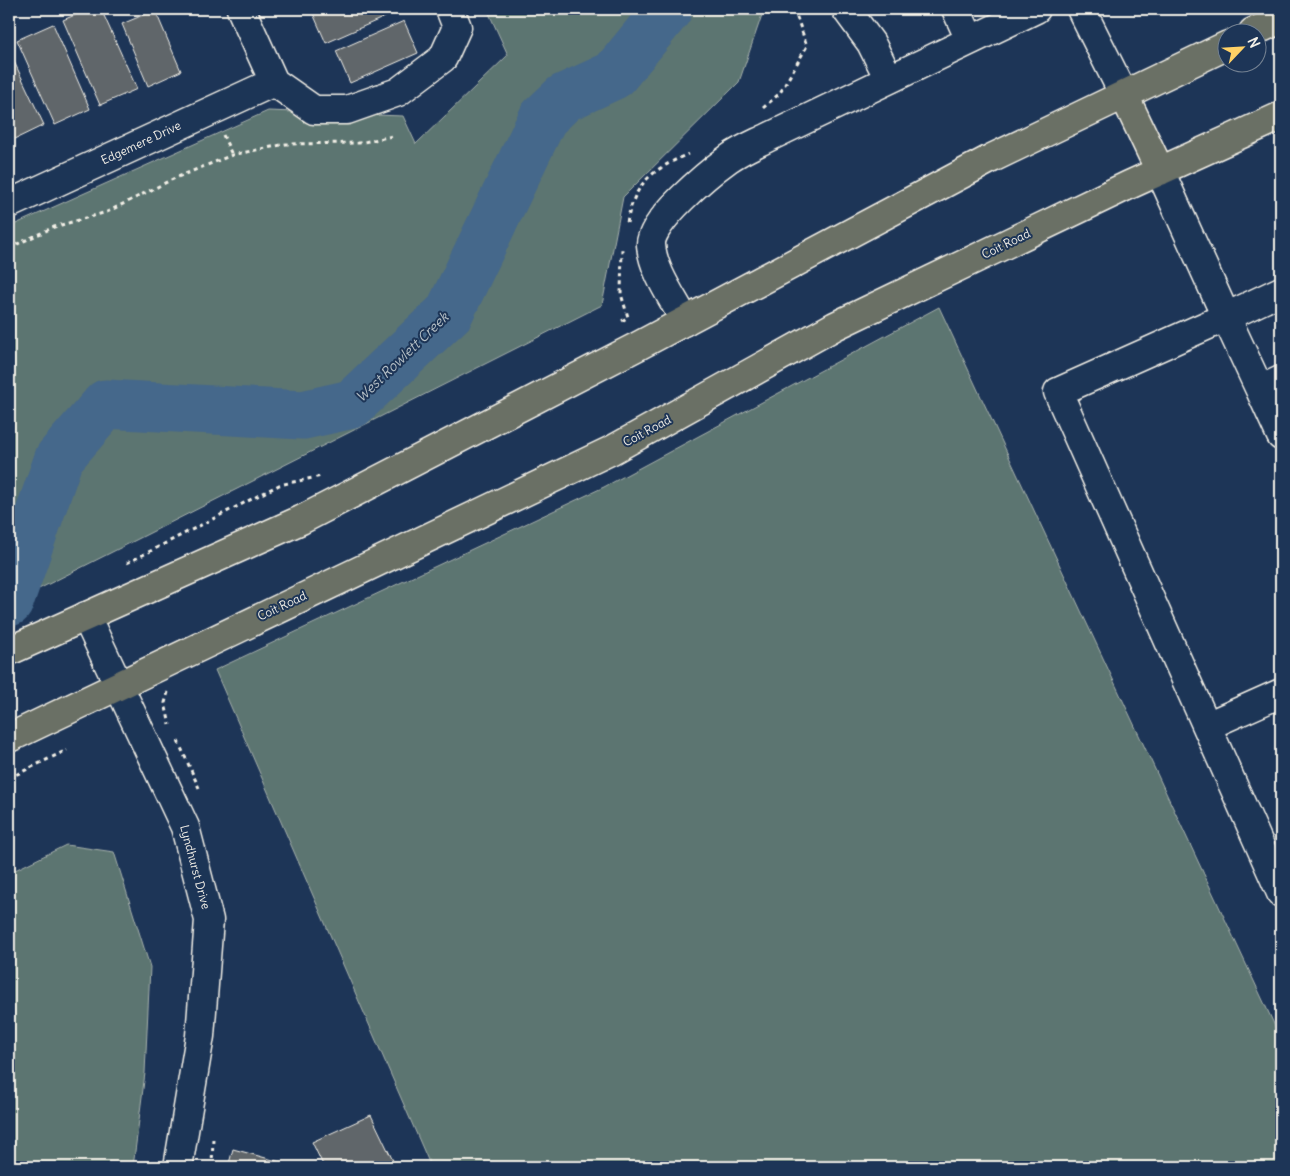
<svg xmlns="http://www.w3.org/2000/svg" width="1290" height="1176" font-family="Delius,sans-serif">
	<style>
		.green { fill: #5b7471; stroke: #a8b2ac }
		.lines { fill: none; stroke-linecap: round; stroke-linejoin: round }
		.river { stroke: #45678b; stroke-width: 49 }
		.building { fill: #60666b; stroke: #f4f1e8 }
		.minor-casing { stroke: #f4f1e8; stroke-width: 31 }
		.major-casing { stroke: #f4f1e8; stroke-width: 31 }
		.path { stroke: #f4f1e8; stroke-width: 3; stroke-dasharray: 4 4; stroke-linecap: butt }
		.minor { stroke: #1d3557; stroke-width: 28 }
		.major { stroke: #6b7065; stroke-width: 28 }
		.labels { text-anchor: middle; stroke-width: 4; stroke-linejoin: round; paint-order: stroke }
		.street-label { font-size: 12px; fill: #f4f1e8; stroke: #1d3557 }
		.water-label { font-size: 14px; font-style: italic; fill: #b7c1c7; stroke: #1d3557 }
	</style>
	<rect width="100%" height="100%" fill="#1d3557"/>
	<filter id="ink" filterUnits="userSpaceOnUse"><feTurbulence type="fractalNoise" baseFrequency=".02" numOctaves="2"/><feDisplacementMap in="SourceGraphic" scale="10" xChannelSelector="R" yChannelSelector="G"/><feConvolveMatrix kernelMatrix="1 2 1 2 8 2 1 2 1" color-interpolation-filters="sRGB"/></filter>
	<g filter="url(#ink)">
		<path class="green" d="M487,9H764L739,82L623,197L602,305L9,604V227L268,111L403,116L416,144L508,55Z
			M939,307L1281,1039V1167H431L215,670L604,487Z
			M66,845L114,852L150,967L145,1073L133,1167H9V873Z"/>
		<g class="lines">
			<path class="river" d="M9,602L59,458L106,404L303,415L352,404L449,313L543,118L564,98L614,75L668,9"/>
		</g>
		<path class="building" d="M89,9H101L137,89L100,105L63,20Z
			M311,9H403L326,43Z
			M155,10L181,71L148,86L122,24Z
			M404,21L418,53L350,83L336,51Z
			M53,24L90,109L55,125L17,40Z
			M9,51L44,125L11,141L9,137Z
			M371,1115L396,1167H324L312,1142Z
			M233,1149L295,1166V1167H228Z"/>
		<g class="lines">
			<g class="minor-casing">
				<path id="minor" d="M241,9L274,82
					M846,9L871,43L889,79
					M956,9L970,40
					M1081,9L1124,95
					M274,82L314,110H347L398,92L443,58L457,27L450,9
					M1160,171L1226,317L1281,291
					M9,204L274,82
					M685,321C673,298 653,271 651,245C649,222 710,172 728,159C740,150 755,144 769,137L1036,9
					M1281,380L1260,390L1226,317L1058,392L1281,893
					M1260,390L1281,436
					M86,616L185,827L209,920L200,1036L178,1167
					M1207,726L1281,693"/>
			</g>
			<g class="major-casing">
				<path id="major" d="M1253,32L1281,19
					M1124,95L1160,171
					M9,651L301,520L638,346L992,158L1228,45
					M9,738L612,450L835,326L1129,185L1281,116"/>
			</g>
			<path class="path" d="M763,108L780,93L807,46L794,9
				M223,135L232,155
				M627,223C634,183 652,170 688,154
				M9,248L54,227L107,212L175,178L232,155L286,144L359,143L393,136
				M622,321L628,317L621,294L622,247
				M127,563L279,485L322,476
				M168,692L165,703L170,725
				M178,741L199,788
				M9,778L67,750
				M212,1167L213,1138"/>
			<use href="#minor" class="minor"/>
			<use href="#major" class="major"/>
		</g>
	</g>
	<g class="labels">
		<g class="street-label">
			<text transform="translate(141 143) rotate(-25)" y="4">Edgemere Drive</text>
			<text transform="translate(1006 244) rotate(-26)" y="4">Coit Road</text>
			<text transform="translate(647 431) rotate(-28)" y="4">Coit Road</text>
			<text transform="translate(282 606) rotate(-25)" y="4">Coit Road</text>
			<text transform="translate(195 867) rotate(75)" y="4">Lyndhurst Drive</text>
		</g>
		<g class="water-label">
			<text transform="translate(402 357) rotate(-44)" y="5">West Rowlett Creek</text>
		</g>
	</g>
	<rect width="1290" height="1176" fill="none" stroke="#1d3557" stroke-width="30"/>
	<rect x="15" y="15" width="1260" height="1146" fill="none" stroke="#f4f1e8" stroke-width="2" filter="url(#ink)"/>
	<g transform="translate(1242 48) rotate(65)"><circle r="24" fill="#1d3557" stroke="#738091"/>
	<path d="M0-4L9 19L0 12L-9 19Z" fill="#ffd166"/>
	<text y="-8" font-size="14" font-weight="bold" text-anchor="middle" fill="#f4f1e8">N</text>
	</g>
</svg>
